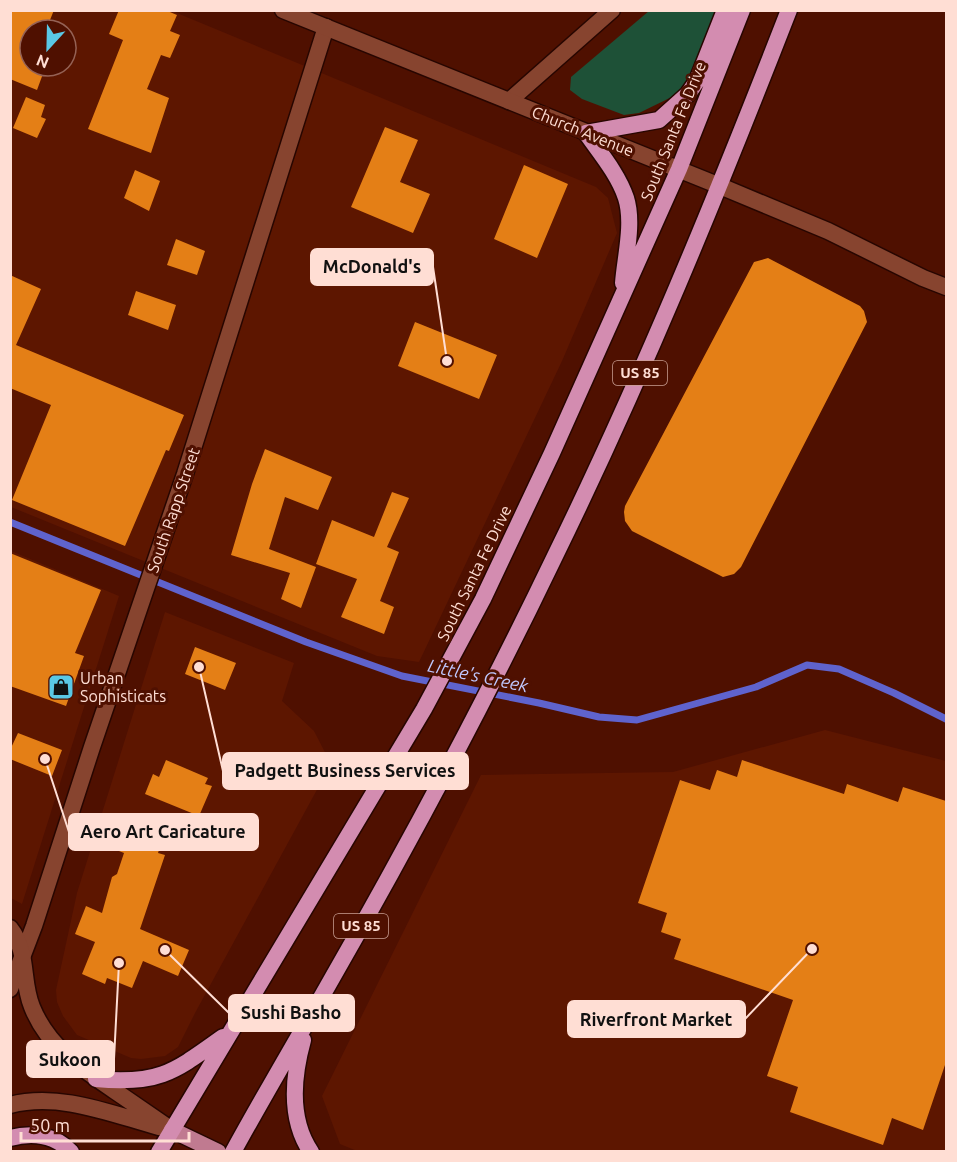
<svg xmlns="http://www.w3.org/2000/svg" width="957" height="1162" font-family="Ubuntu,sans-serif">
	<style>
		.built { fill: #5d1600; fill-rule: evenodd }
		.green { fill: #1e5137 }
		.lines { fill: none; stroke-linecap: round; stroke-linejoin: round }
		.stream { stroke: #5f63cd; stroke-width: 7 }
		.building { fill: #e47f16 }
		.minor-casing { stroke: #270600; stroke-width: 19 }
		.tertiary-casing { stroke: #270600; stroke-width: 19 }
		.secondary-casing { stroke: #270600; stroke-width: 19 }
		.primary-casing { stroke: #270600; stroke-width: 19 }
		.trunk-casing { stroke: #270600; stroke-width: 19 }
		.minor { stroke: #87442f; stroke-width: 16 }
		.tertiary { stroke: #87442f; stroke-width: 16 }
		.secondary { stroke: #87442f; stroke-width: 16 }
		.primary { stroke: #c07a90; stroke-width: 16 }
		.trunk { stroke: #d38cb0; stroke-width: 16 }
		.labels { text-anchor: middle; stroke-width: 6; stroke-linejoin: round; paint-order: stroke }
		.shield { fill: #4f1000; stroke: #caa094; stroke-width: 1.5 }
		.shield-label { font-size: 15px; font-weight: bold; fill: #ffded4 }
		.street-label { font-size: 16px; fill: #ffded4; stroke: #4f1000 }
		.poi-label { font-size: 16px; fill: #ffded4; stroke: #4f1000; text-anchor: start }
		.water-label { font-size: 18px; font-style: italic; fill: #bfc7fd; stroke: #4f1000 }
		.leader { fill: none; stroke: #ffded4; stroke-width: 2 }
		.callout-dot { fill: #ffded4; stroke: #4f1000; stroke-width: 2 }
		.callout { fill: #ffded4; stroke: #ffded4; stroke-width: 2 }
		.callout-label { font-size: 18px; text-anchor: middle; font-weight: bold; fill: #111 }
	</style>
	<rect width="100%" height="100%" fill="#4f1000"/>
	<path class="built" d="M10,11H172L596,187L608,198L617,233L562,361L419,662L377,656L11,507ZM30,30H66V66H30Z
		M11,551L119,596L22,904L11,898Z
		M165,612L294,663L282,701L314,731L331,764L195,1013L178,1047L165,1056L141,1059L131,1058L77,1035L63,1016L57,1002L56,990L77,893Z
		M825,730L946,761V1151H357L340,1144L322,1096L481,775L673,772Z"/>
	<path class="green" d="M649,11H717L684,91L639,113L624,115L582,99L570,90L571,77Z"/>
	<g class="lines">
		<path class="stream" d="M10,522L306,642L402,676L539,703L599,717L637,720L756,687L807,665L839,669L894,693L946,719"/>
	</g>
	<path class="building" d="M10,10H54L46,30H30V66L44,71L37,90L10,79Z
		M119,10H165L177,15L170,31L180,35L170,58L161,55L147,89L169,98L151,153L88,129L123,40L109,34Z
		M26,97L45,105L41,117L46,119L37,138L13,128Z
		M385,127L418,140L400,182L430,194L413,233L351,207Z
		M524,165L568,184L537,258L494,239Z
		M135,170L160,181L149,211L124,198Z
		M176,239L205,251L197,275L167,265Z
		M768,258L860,306L864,311L867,322L741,567L734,574L723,577L632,531L625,521L624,512L625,506L754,262Z
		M10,275L41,289L16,345L184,415L169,451L166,450L125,546L12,500L51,405L10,388Z
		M136,291L176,305L168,330L128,315Z
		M415,322L497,355L479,399L398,366Z
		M265,449L332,477L318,510L285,497L269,549L316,567L301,608L281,599L290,573L231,555L252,484Z
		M392,492L409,498L387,547L399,552L380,601L394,607L384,634L341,617L357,579L316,564L332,520L374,537Z
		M10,553L101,590L75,653L84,656L66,706L10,686Z
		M195,647L236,663L225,690L185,674Z
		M18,733L62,750L52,776L10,759V750Z
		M166,760L208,778L205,784L212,786L199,816L145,794L153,774L159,777Z
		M742,760L844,794L847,784L898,802L903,787L946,801V1062L923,1130L892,1118L883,1145L790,1112L798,1087L767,1076L793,1000L674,959L681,939L661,932L667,913L638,903L680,780L710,790L717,770L737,777Z
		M133,825L164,835L158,853L165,855L140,929L189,950L178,976L143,961L132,988L107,978L105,984L82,974L95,942L75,934L86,906L102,913L112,877L117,874L124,853L119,851L125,831L131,833Z"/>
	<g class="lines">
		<g class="minor-casing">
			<path id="minor" d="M509,101L612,10
				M720,186L828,231L923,278L946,287
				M10,989L34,926L92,747L185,474L326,27"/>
		</g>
		<g class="tertiary-casing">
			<path id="tertiary" d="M283,10L720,186"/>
		</g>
		<g class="secondary-casing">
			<path id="secondary" d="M10,928C29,952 21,981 32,1007C48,1047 81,1068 115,1091C134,1104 153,1117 172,1130
				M10,1105C60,1092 111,1114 159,1127"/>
		</g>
		<g class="primary-casing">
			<path id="primary" d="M172,1130L218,1152"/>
		</g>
		<g class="trunk-casing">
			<path id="trunk" d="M623,283C625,257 634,223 626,198C618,174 600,153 586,133L659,120L688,94L697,81L725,10
				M303,1040C293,1076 288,1118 311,1152
				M96,1079C159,1085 174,1072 223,1037
				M10,1138C33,1132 55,1135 71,1152
				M159,1152L424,709L483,599L552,453L679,169L742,10
				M233,1152C262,1099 292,1048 322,996C404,853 483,706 555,556C642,378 717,195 789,10"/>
		</g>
		<use href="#minor" class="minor"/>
		<use href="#tertiary" class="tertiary"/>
		<use href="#secondary" class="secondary"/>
		<use href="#primary" class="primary"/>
		<use href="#trunk" class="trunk"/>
	</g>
	<defs>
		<g id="shop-square" transform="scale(1.35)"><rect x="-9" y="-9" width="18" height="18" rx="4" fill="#5ac8e5" stroke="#4f1000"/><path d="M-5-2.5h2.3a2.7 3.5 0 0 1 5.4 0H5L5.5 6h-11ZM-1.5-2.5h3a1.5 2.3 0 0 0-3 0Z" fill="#111"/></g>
	</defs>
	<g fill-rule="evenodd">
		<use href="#shop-square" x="61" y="687"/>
	</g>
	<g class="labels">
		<g class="shield">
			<rect x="613" y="361" width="54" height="24" rx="4.5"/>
			<rect x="334" y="914" width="54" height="24" rx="4.5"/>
		</g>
		<g class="shield-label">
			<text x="640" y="378">US 85</text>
			<text x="361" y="931">US 85</text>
		</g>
		<g class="street-label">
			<text transform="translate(583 131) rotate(22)" y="6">Church Avenue</text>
			<text transform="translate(673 131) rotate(-68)" y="6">South Santa Fe Drive</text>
			<text transform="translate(173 510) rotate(-71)" y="6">South Rapp Street</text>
			<text transform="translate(474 573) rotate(-64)" y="6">South Santa Fe Drive</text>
		</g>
		<g class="poi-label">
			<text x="80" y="684">Urban<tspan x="80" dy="18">Sophisticats</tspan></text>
		</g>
		<g class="water-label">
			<text transform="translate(478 676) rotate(12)" y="6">Little's Creek</text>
		</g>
	</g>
	<path class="leader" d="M447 361L433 267M199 667L223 771M45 759L69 832M165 950L229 1013M812 949L745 1019M119 963L114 1059"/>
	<g class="callout-dot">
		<circle cx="447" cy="361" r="6"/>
		<circle cx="199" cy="667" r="6"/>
		<circle cx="45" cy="759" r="6"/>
		<circle cx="165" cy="950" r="6"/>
		<circle cx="812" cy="949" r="6"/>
		<circle cx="119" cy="963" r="6"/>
	</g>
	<g class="callout">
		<rect x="311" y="249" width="122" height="36" rx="6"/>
		<rect x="223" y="753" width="245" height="36" rx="6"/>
		<rect x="69" y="814" width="189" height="36" rx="6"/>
		<rect x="229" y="995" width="125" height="36" rx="6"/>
		<rect x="568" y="1001" width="177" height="36" rx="6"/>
		<rect x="27" y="1041" width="87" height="36" rx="6"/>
	</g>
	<g class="callout-label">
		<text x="372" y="273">McDonald's</text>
		<text x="345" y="777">Padgett Business Services</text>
		<text x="163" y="838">Aero Art Caricature</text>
		<text x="291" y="1019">Sushi Basho</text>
		<text x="656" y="1026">Riverfront Market</text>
		<text x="70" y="1066">Sukoon</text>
	</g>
	<rect width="957" height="1162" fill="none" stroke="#ffded4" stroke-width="24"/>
	<g transform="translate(48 48) rotate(202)"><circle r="28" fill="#4f1000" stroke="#956255" stroke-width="1.5"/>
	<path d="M0-4.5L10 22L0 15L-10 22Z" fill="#5ac8e5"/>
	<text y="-9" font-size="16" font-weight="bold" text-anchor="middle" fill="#ffded4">N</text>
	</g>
	<path d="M21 1132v9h168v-9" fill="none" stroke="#ffded4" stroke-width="3"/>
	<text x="30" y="1132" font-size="18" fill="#ffded4" stroke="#4f1000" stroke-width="4.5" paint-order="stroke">50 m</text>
</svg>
